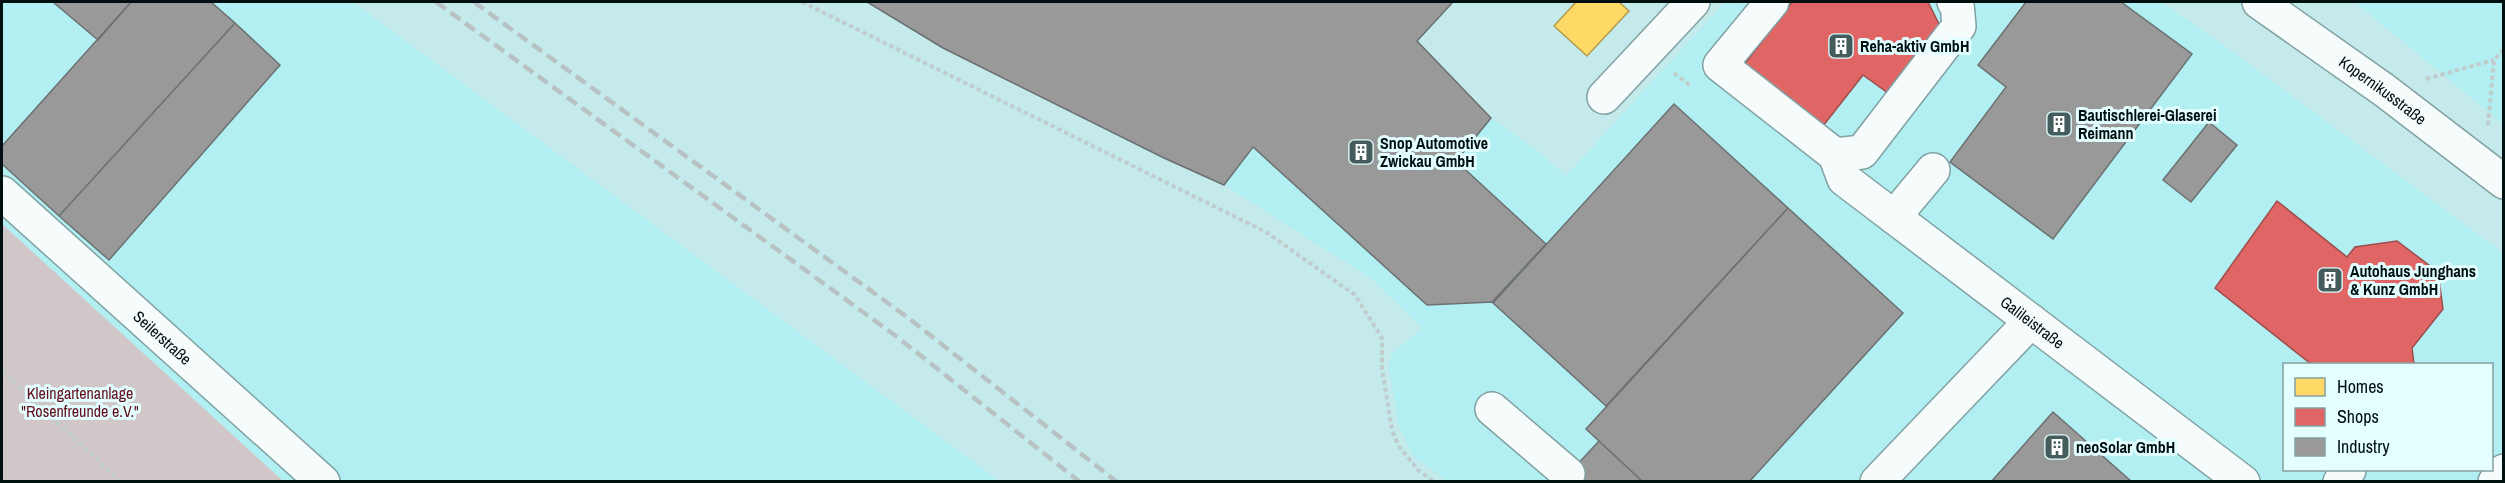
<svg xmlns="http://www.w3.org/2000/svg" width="2505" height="483" font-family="'Archivo Narrow',sans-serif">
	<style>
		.built { fill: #b1eff2; fill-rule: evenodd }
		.green { fill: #d2c7c8 }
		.homes { fill: #ffd966; stroke: #b29c4c; stroke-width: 1.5 }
		.shops { fill: #e06666; stroke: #9d4c4c; stroke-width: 1.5 }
		.industry { fill: #999; stroke: #6b7070; stroke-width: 1.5 }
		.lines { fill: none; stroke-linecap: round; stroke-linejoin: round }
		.minor-casing { stroke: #83a1a2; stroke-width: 36 }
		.path { stroke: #c1cccd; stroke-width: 4; stroke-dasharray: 4.5 3; stroke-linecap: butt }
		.minor { stroke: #f6fcfc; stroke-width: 33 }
		.rail { stroke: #b9c2c2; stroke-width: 4.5; stroke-dasharray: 12 6; stroke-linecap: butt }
		.labels { text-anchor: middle; stroke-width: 6; stroke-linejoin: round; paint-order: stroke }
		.poi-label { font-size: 16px; font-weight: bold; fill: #000f10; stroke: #e3feff; text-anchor: start }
		.street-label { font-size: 16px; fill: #000f10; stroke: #e3feff }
		.park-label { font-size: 16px; fill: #630f1a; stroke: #e3feff }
	</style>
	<rect width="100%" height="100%" fill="#c4eaec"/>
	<path class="built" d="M2,2H353L999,481H283L2,224Z
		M867,2H1453L1418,42L1491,118L1539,152L1566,176L1725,2H2161L2222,44L2503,253V481H1448L1413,456L1399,426L1389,367L1391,354L1423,328L1371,278L1224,185L1164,158L943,48ZM2284,364H2492V470H2284Z
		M2355,2H2503V124Z"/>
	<path class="green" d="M2,224L283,481H2Z"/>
	<path class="homes" d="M1576,2H1619L1629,11L1587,56L1554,26Z"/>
	<path class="shops" d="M1792,2H1928L1940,26L1888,93L1863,75L1823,126L1743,66Z
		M2277,201L2347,257L2355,247L2397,241L2438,272L2443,309L2412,348L2414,364H2311L2215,288Z"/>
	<path class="industry" d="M53,2H131L98,40Z
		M131,2H211L235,23L59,216L2,164V146Z
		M867,2H1453L1417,41L1491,118L1456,161L1546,244L1492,302L1427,305L1253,147L1224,185L1164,158L943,48Z
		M2026,2H2121L2192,54L2053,239L1950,162L2006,87L1978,65Z
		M235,23L280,65L109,260L59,216Z
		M1674,104L1788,208L1606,406L1493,303Z
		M2209,122L2237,145L2191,202L2163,180Z
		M1788,208L1903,313L1749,482H1643L1586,429Z
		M2053,412L2132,482H1991Z
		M1599,441L1643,482H1561Z"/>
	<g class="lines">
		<g class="minor-casing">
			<g id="minor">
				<path id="s1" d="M1772,2L1720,65L1835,155L1844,179L2243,482"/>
				<path id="s2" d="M2259,2L2384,90L2504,182"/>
				<path d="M1604,97L1693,2"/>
				<path d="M1835,155L1862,152L1959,26L1957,4L1954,2"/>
				<path id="s3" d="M2,193L323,482"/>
				<path d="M1894,217L1933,170"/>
				<path d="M1492,409L1568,474"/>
				<path d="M1877,482L2031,321"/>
				<path d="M2340,482L2349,470"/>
				<path d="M2495,482L2504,471"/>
			</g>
		</g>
		<path class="path" d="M802,2L1266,232L1355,295L1382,338V369L1392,430L1398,445L1418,470L1434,482
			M1674,73L1691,86
			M2426,79L2494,60
			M2488,125L2494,60L2504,49
			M2,371L121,482"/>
		<use href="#minor" class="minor"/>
		<path class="rail" d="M436,2L896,336L1080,482
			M474,2L907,317L1117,482"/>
	</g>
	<defs>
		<g id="building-square" transform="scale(1.35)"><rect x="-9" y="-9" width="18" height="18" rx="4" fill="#455c5d" stroke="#e3feff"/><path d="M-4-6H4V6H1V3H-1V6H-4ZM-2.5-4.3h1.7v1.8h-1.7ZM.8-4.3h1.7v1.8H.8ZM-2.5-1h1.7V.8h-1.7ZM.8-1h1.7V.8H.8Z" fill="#fff"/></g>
	</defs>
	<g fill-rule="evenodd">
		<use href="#building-square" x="1841" y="46"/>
		<use href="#building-square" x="2059" y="124"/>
		<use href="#building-square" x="1361" y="152"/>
		<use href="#building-square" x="2330" y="280"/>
		<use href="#building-square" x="2057" y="447"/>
	</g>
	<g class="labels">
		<g class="poi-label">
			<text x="1860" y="52">Reha-aktiv GmbH</text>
			<text x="2078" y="121">Bautischlerei-Glaserei<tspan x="2078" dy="18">Reimann</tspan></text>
			<text x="1380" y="149">Snop Automotive<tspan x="1380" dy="18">Zwickau GmbH</tspan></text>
			<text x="2350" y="277">Autohaus Junghans<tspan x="2350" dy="18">&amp; Kunz GmbH</tspan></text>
			<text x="2076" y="453">neoSolar GmbH</text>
		</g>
		<g class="street-label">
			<text dy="6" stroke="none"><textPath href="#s2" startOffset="152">Kopernikusstraße</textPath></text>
			<text dy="6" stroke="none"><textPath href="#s1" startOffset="490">Galileistraße</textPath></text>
			<text dy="6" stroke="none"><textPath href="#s3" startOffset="216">Seilerstraße</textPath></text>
		</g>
		<g class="park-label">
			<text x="80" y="399">Kleingartenanlage<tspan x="80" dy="18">"Rosenfreunde e.V."</tspan></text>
		</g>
	</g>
	<rect width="2505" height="483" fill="none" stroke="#000f10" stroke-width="6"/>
	<rect x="2283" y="363" width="210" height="108" fill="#e3feff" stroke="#889e9f" stroke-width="1.5"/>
	<rect x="2295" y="378" width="30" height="18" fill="#ffd966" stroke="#889e9f" stroke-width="1.5"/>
	<text x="2337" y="393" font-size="18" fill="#000f10">Homes</text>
	<rect x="2295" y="408" width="30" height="18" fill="#e06666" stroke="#889e9f" stroke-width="1.5"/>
	<text x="2337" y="423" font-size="18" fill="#000f10">Shops</text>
	<rect x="2295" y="438" width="30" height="18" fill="#999999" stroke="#889e9f" stroke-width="1.5"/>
	<text x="2337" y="453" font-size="18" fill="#000f10">Industry</text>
</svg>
